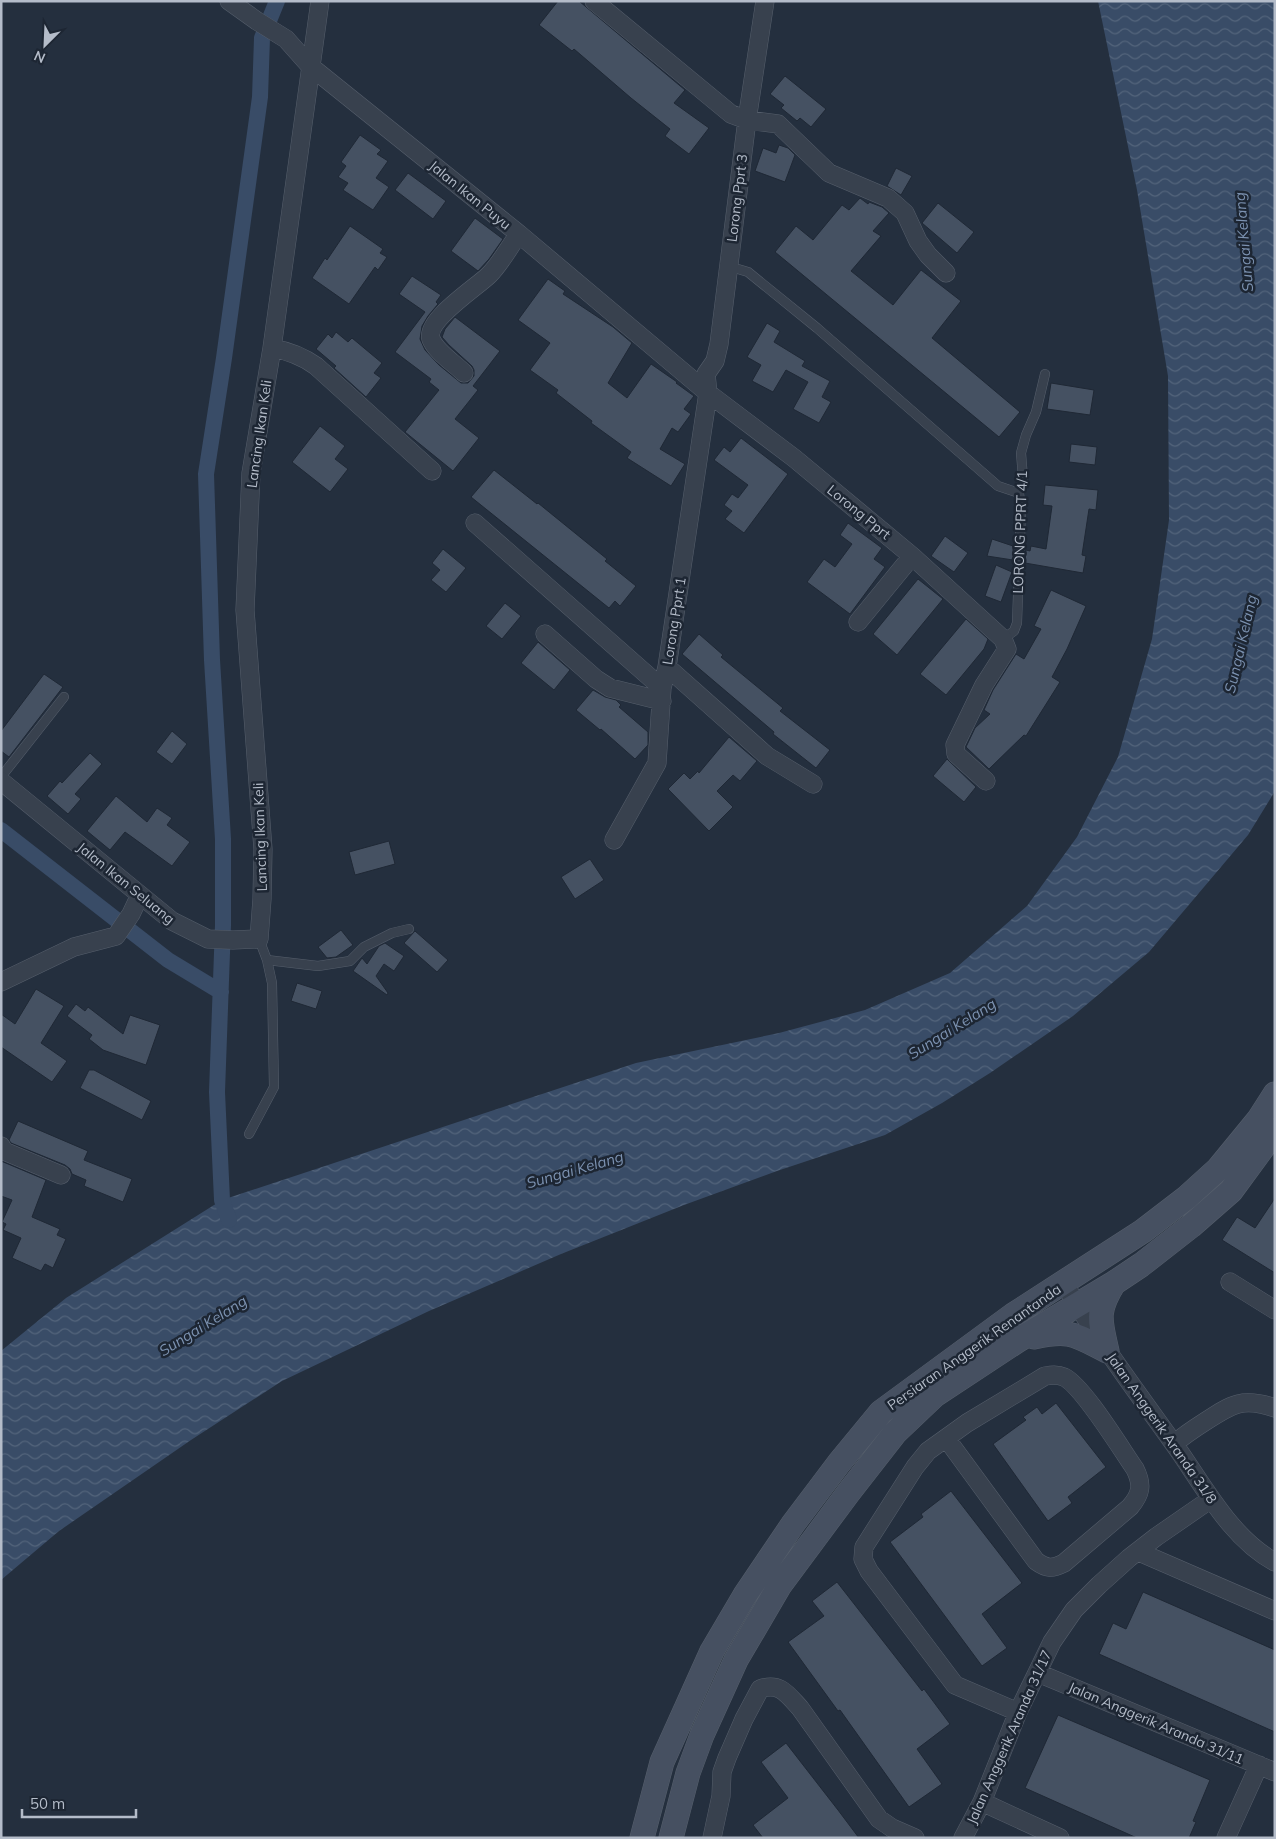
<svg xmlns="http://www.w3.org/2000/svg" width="1276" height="1839" font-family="Mulish,sans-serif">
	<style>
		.water { fill: url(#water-waves) }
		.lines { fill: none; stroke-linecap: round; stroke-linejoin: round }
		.canal { stroke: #394c67; stroke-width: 16 }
		.building { fill: #455162; stroke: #1f2835 }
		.lane-casing { stroke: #565f6c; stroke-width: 10 }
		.street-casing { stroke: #565f6c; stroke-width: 19 }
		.secondary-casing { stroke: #565f6c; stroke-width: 25 }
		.lane { stroke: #38414e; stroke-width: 9 }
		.street { stroke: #38414e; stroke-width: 18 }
		.secondary { stroke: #465061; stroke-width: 24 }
		.labels { text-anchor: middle; stroke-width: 5; stroke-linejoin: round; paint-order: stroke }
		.street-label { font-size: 14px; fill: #b4bcc9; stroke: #1d2633 }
		.water-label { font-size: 15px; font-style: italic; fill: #7c92b1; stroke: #1d2633 }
	</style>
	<defs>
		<pattern id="water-waves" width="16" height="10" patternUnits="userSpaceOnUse" patternTransform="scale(1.25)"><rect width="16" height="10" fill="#394c67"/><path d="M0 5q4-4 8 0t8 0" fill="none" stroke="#53647b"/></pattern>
	</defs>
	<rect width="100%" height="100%" fill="#242f3e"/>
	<path class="water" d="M1098,1H1275V791L1248,835L1149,952L1073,1016L990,1073L942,1103L885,1135L777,1171L684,1205L561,1254L429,1311L282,1381L191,1440L59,1531L1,1580V1351L66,1298L222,1200L636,1063L779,1033L865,1010L950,973L1027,906L1077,837L1118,757L1152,639L1169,520L1168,376L1137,190Z"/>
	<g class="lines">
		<path class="canal" d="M1,830L168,960L221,992
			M229,1220L222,1200L217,1092L223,925V839L212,660L206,474L224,358L260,97L262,38L277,1"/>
	</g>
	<path class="building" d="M558,1H579L685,90L674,103L709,128L689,154L665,136L670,129L631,98L574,49L572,51L539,25Z
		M785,76L826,109L811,127L800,118L797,121L781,108L784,105L770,94Z
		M360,135L381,150L377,154L388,161L376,178L389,187L373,210L343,190L348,183L338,177L346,166L341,162Z
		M779,145L788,148L795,155L785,182L755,171L763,148L776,153Z
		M896,168L912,176L901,195L887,186Z
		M408,173L446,201L433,219L395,190Z
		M860,198L868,204L869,202L882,207L889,213L873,231L881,236L851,271L893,305L921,270L961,301L932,338L1020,412L999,437L775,252L796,226L813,240L842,205L849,210Z
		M938,203L974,232L957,253L922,223Z
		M475,218L503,239L489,259L478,271L451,251Z
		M350,226L383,249L380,253L387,257L378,270L375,267L349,304L312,278L325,258L327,260Z
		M412,276L441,295L436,302L438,304L428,316L422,326L420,339L425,350L439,365L461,383H468L474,376V370L472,366L449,345L442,337L445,329L455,317L500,351L473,386L478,390L455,419L479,438L453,471L405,432L439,390L429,382L431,379L395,352L425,312L399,294Z
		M548,279L565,291L563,294L613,327L632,343L608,383L627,398L651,364L677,382L676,383L694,396L684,409L691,414L678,432L672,428L660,449L685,464L671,486L627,458L631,452L591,423L592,421L556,393L558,390L530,370L550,343L518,320Z
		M767,323L780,331L774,342L805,361L802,366L830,381L822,397L831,402L819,423L793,409L808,382L786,370L773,392L752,381L761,365L747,357Z
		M336,332L348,342L352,338L382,363L374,373L381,378L366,397L334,368L336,366L316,349L328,334L332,338Z
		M1051,383L1094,390L1090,415L1047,409Z
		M320,426L345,446L335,459L348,469L330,492L292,462Z
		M741,438L788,474L744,533L725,519L732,511L724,505L732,494L738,498L748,485L714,460L724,447L730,452Z
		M1071,444L1097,447L1095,465L1069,462Z
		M494,470L537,504L538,503L607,559L605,561L636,586L620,606L615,601L609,608L471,497Z
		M1045,485L1098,490L1096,510L1089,509L1082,555L1086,556L1083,573L1025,563L1026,550L1030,551L1031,546L1046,549L1052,506L1043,505Z
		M848,523L882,548L874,559L885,567L850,614L807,582L824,559L835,567L852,544L840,535Z
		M945,536L968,553L954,572L931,556Z
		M992,539L1013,546V560L987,556Z
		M443,549L466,568L446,592L431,580L440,570L432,563Z
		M996,565L1012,572L1001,602L985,596Z
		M918,579L943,599L897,655L873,634Z
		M1051,590L1086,606L1067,649L1052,677L1060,682L1026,736L1024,735L989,769L966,747L975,728L990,714L984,710L993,690L1016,654L1024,659L1041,629L1034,626Z
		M505,603L521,616L502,639L486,626Z
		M966,619L988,639L984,649L946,695L920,674Z
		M699,634L723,655L721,657L783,708L780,711L830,750L816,768L773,734L774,732L682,654Z
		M538,642L570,670L554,690L521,663Z
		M44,674L63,687L9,757L1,751V731Z
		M593,690L605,697L616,700L621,705L619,707L648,732V745L635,759L601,729L600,730L576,710Z
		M172,731L187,744L172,764L156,752Z
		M729,737L757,761L740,781L733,775L717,791L733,807L709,831L668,789L684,773L690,779L698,771L699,773Z
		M90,753L102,764L75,794L81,799L68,814L47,796L60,781L62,783Z
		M947,759L976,787L964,802L933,776Z
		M116,796L147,822L157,808L172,818L167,825L190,842L172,866L125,832L110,850L87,831Z
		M389,841L395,864L355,875L349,852Z
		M590,859L604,880L575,899L561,877Z
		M341,930L353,945L336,957L327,958L318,947Z
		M415,931L448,960L437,972L404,943Z
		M385,943L404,956L394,971L384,964L376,976L388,993L387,995L353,971L362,958L367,964L379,946Z
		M297,983L322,991L316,1009L291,1001Z
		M36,989L64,1006L41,1043L67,1061L52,1082L1,1047V1014L15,1024Z
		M76,1004L85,1011L88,1007L123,1034L130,1015L160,1025L146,1065L103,1050L89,1039L92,1035L67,1016Z
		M89,1070H94L151,1101L142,1120L80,1088Z
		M18,1121L88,1151L84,1160L132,1179L123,1202L84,1186L86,1180L72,1174L70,1169L65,1165L11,1143L9,1140Z
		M1,1161L46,1180L32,1217L60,1229L57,1235L66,1239L53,1268L45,1264L41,1271L12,1258L21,1238L3,1230L6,1224L2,1222L12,1200L1,1196Z
		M1275,1198V1273L1222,1240L1237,1217L1255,1228Z
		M1056,1403L1106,1467L1068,1497L1072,1503L1048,1521L993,1444L1026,1420L1023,1417L1037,1407L1042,1414Z
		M951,1491L1022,1583L982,1614L1007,1648L982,1666L890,1542L923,1517L921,1514Z
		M837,1582L922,1691L924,1689L950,1724L917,1749L942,1784L909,1807L840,1710L838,1711L788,1642L824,1616L812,1601Z
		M1143,1592L1275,1650V1732L1099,1654L1113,1623L1126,1629Z
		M1058,1715L1210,1780L1193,1821L1196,1822L1189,1838H1137L1025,1788Z
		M786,1743L838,1810L859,1838H763L753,1825L788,1798L761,1762Z"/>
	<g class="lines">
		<g class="lane-casing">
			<path id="lane" d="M728,266L748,272L817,328L998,486L1019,493
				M1003,639L1014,631L1017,623L1021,510L1019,493L1023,478L1021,453L1026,435L1036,412L1045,374
				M1,777L64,697
				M267,960L318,966L350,961L364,947L392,933L409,929
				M249,1134L274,1087L272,983L267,960L259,939"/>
		</g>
		<g class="street-casing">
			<path id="street" d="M229,1L257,21L286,39L310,66L519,234L708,393L794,458L912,556L1003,639L1007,649L984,685L955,745L956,754L986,781
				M594,1L731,114L747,120L778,124L829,173L888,198L905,213L918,241L928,255L946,273
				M272,348C289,351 302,356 316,366L432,471
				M464,373C454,363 436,352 431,339C425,320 477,287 489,275C501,263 509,247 519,234
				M475,523L662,688
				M858,622L912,556
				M545,634L596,679L610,688L662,701
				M667,667L767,756L813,784
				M1,781L172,921L208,939L233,940L259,939L262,899L263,849L245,610L251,473L272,348L320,1
				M614,840L657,763L662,688L667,667L708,393L706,374L715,361L719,344L747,120L765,1
				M1,982L74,947L116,936L131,914L140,895
				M1,1146L4,1151L61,1175
				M1230,1282L1275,1310
				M1064,1283C1097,1339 1136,1391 1174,1444C1203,1484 1230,1538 1275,1562
				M946,1438L1036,1561C1047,1569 1052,1569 1064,1563L1130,1507C1141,1494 1143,1485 1135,1469C1121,1449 1083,1386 1064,1377C1057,1374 1051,1375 1045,1376L967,1423L928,1451L915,1467L864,1547L863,1559L869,1571L955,1685L1018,1712
				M1174,1444C1184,1435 1195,1428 1206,1421C1232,1404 1243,1397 1275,1408
				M1139,1552L1275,1611
				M1038,1673L1275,1772
				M982,1802L1060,1838
				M712,1838L721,1796L722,1772L727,1758L744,1719L760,1689C780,1682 787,1694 800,1708L879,1819L892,1828L915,1838
				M963,1838L982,1802L1018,1712L1052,1642L1074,1610L1099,1585L1129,1558L1156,1537L1211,1499
				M1226,1838L1259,1765"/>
		</g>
		<g class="secondary-casing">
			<path id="secondary" d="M1034,1337C1071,1329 1075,1335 1107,1351
				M1107,1351C1100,1320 1096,1312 1114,1283
				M642,1838L662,1762L712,1651L745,1595L793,1524L839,1463L881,1412L1013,1315L1143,1231L1186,1198L1218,1169L1259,1119L1275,1094
				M671,1838L688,1773L702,1735L736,1660L780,1585L849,1492L895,1433L935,1395L1017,1341L1114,1283L1141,1265L1191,1226L1231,1191L1275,1131"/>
		</g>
		<use href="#lane" class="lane"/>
		<use href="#street" class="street"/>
		<use href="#secondary" class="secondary"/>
	</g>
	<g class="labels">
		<g class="street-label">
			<text transform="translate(470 195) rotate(39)" y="5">Jalan Ikan Puyu</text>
			<text transform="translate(737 198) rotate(-83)" y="5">Lorong Pprt 3</text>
			<text transform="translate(259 434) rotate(-82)" y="5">Lancing Ikan Keli</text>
			<text transform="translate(859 512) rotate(39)" y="5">Lorong Pprt</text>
			<text transform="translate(1020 532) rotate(-88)" y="5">LORONG PPRT 4/1</text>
			<text transform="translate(674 621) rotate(-81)" y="5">Lorong Pprt 1</text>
			<text transform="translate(260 837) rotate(-92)" y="5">Lancing Ikan Keli</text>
			<text transform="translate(126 883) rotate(39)" y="5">Jalan Ikan Seluang</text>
			<text transform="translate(974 1347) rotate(-35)" y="5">Persiaran Anggerik Renantanda</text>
			<text transform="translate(1162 1428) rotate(55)" y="5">Jalan Anggerik Aranda 31/8</text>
			<text transform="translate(1156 1723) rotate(23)" y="5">Jalan Anggerik Aranda 31/11</text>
			<text transform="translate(1009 1737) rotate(-66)" y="5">Jalan Anggerik Aranda 31/17</text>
		</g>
		<g class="water-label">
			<text transform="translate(1244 242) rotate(-95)" y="5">Sungai Kelang</text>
			<text transform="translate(1241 644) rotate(-77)" y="5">Sungai Kelang</text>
			<text transform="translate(952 1029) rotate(-32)" y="5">Sungai Kelang</text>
			<text transform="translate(575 1170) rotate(-16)" y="5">Sungai Kelang</text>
			<text transform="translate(203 1326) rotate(-32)" y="5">Sungai Kelang</text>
		</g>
	</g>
	<rect width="1276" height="1839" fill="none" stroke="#b4bcc9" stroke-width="5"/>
	<g transform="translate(45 45) rotate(204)" stroke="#1d2633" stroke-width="4" paint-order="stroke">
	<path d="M0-4L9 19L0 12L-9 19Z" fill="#b4bcc9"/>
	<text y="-8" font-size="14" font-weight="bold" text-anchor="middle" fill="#b4bcc9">N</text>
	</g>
	<path d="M22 1809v8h114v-8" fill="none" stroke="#b4bcc9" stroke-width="2.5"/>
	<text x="30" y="1809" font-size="15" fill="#b4bcc9" stroke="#1d2633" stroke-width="4" paint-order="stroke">50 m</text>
</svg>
